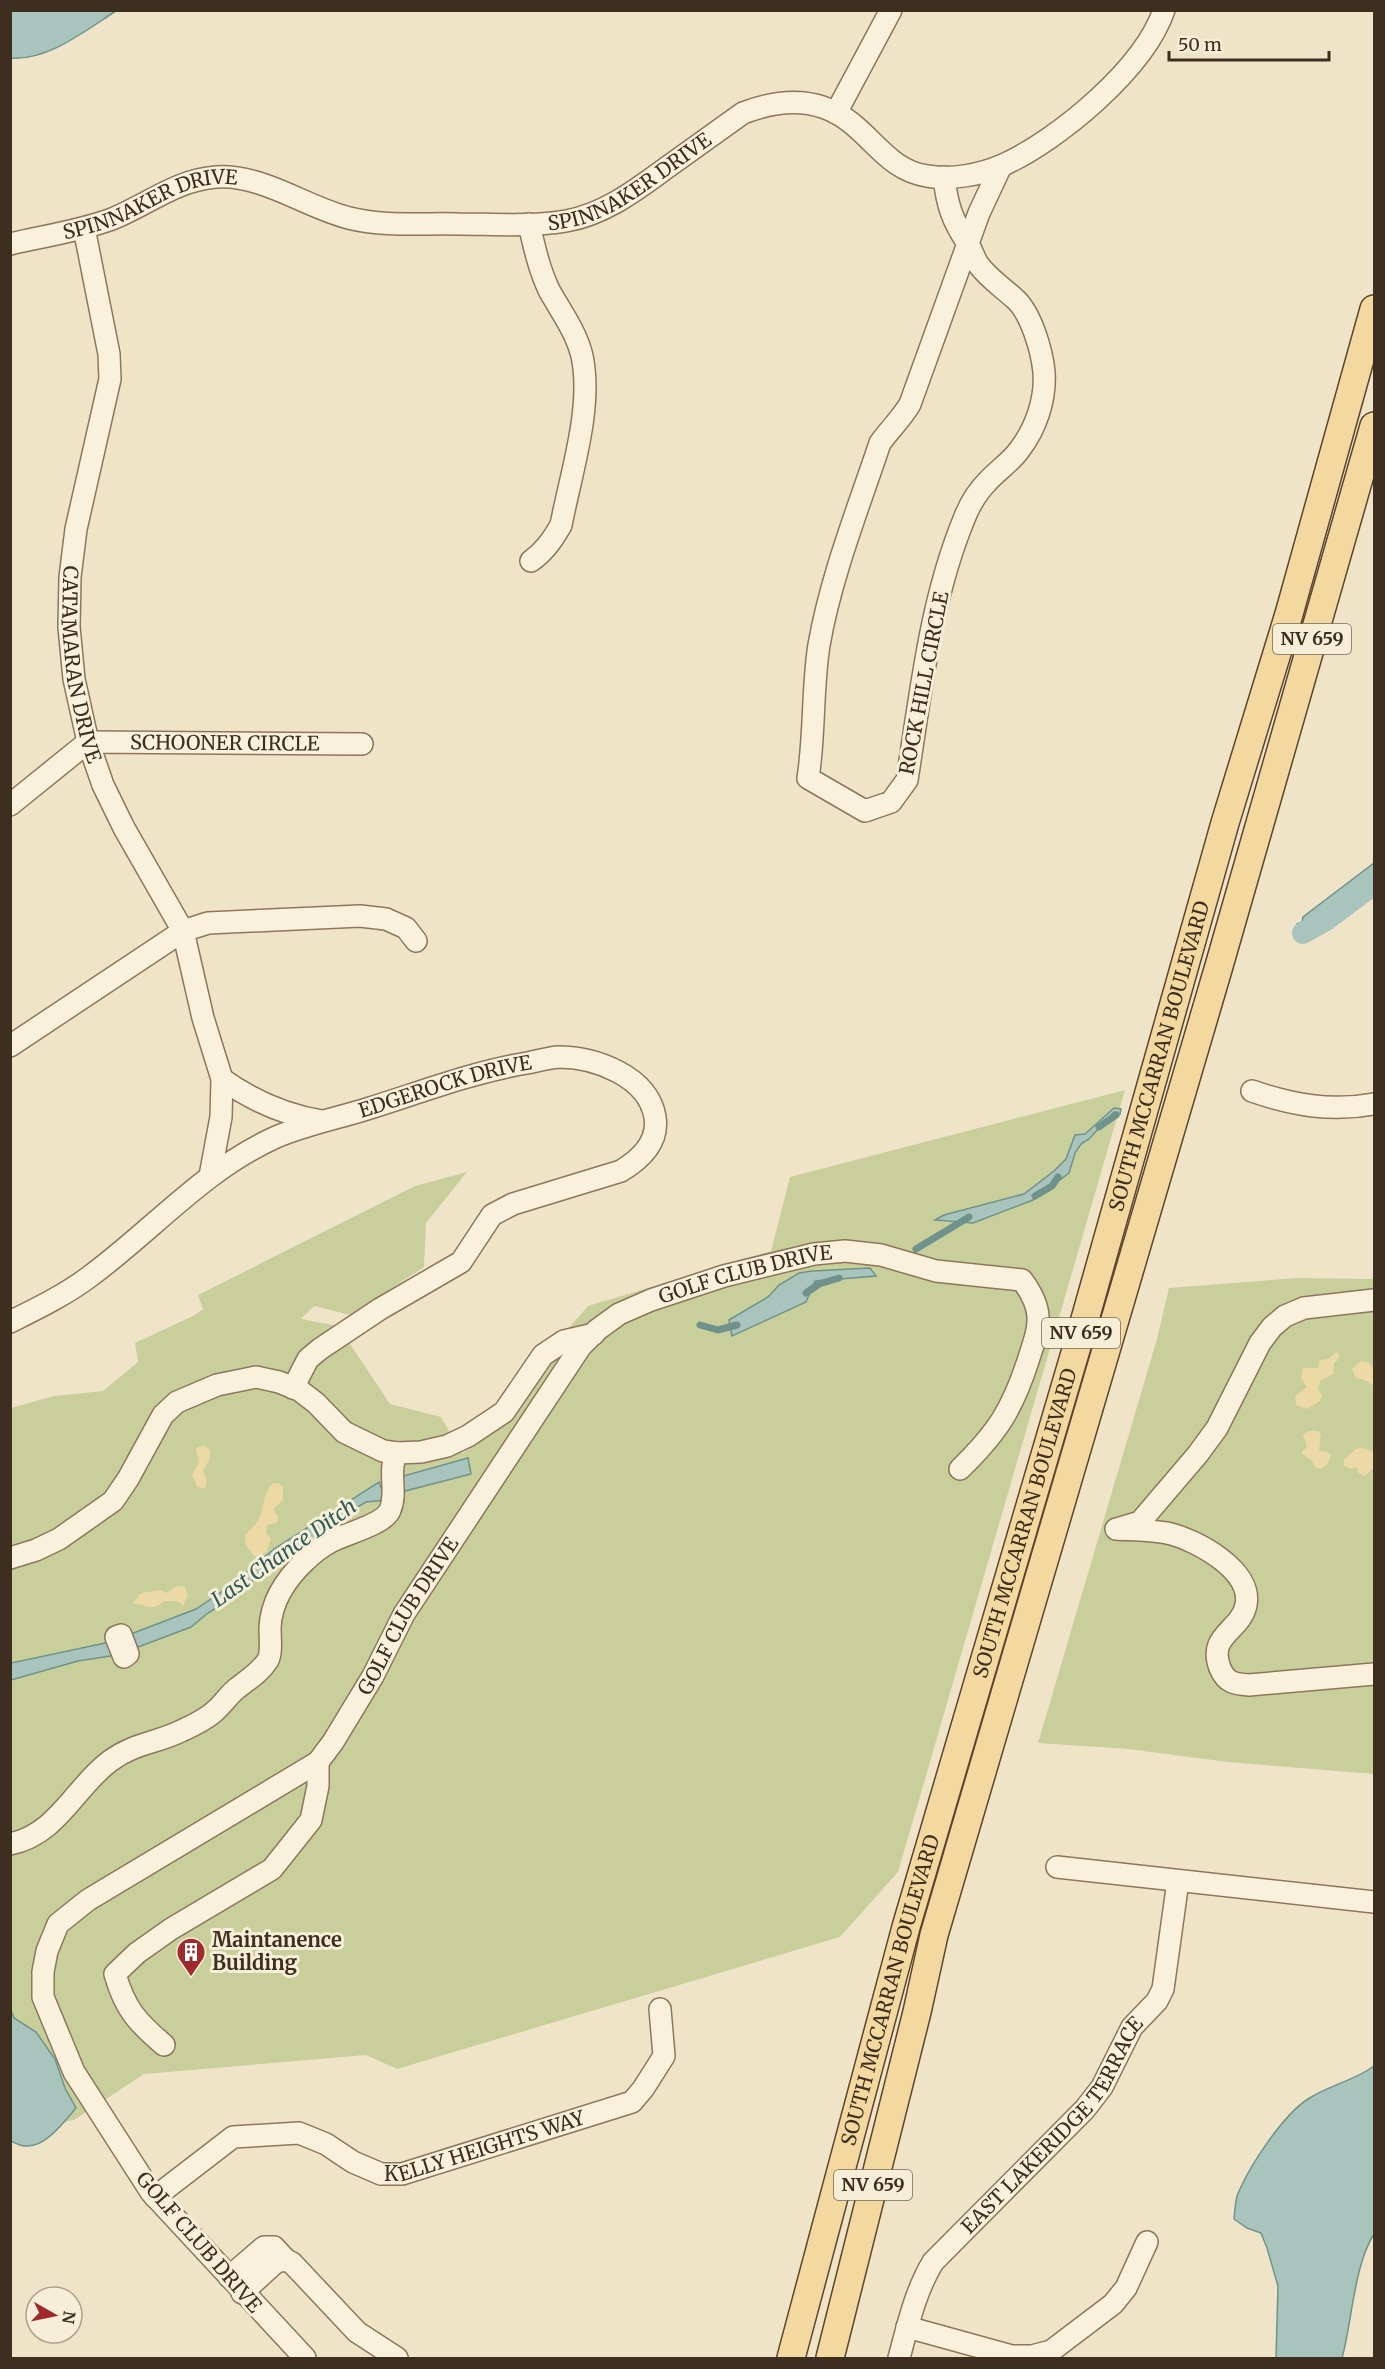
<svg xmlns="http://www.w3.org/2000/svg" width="1385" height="2369" font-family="Merriweather,serif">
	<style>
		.green { fill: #c9cf9b }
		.sand { fill: #ecd9a5 }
		.water { fill: #a9c4bc; stroke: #6f938a; stroke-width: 1.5 }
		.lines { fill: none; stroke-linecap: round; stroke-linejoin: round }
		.stream { stroke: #6f938a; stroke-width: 7 }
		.canal { stroke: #a9c4bc; stroke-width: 22 }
		.minor-casing { stroke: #8d765c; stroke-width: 24 }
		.major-casing { stroke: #5b4430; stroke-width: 30 }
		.minor { stroke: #faf1dc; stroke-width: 21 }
		.major { stroke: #f3d9a0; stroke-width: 27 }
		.labels { text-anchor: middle; stroke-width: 6; stroke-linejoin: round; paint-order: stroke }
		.shield { fill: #f7eed8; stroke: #756857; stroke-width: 1.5 }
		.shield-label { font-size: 18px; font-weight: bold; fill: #3d2e20 }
		.street-label { font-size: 20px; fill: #3d2e20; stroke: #f7eed8 }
		.poi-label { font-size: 20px; font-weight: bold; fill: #3d2e20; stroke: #f7eed8; text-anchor: start }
		.water-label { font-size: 21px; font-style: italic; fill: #2f5d5a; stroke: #f7eed8 }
	</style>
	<rect width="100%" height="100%" fill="#f0e4c8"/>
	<path class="green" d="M1125,1090L898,1872L840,1937L397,2069L366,2055L144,2074L74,2120L11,2132V1408L54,1396L103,1391L138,1362L135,1343L195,1315L203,1309L198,1295L415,1186L467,1172L426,1223L424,1267L350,1315L314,1306L301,1319L338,1326L390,1404L441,1417L462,1454L498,1421L535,1367L588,1306L771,1251L790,1177Z
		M1296,1278L1374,1279V1774L1228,1762L1128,1749L1038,1743L1157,1339L1169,1288Z"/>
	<path class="sand" d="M1336,1352L1339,1354L1338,1360L1334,1363L1333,1374L1320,1381L1318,1390L1322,1395L1320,1401L1307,1409L1296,1405L1295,1396L1307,1387L1301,1378L1303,1368H1318L1320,1360L1328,1359Z
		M1361,1361L1369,1363L1374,1370V1386L1365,1380L1356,1378L1352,1369Z
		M1309,1431H1318L1321,1435L1319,1450L1329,1453L1331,1456L1327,1465L1320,1469L1315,1467L1312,1461L1301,1453L1307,1447L1303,1435Z
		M200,1446H205L210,1451V1458L203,1471L207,1482L204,1489L197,1486L192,1475L199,1462L196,1448Z
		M1362,1448L1374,1452V1467L1365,1476L1358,1473L1357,1467L1352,1469L1344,1466V1459L1356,1449Z
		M273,1483L280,1484L283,1487V1500L273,1509L279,1518L276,1523L267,1525L266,1533L271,1538L266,1553L254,1556C235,1534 250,1534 259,1519C265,1508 261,1497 273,1483Z
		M178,1586H184L188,1595L183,1606L178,1601H164C152,1613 145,1604 133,1603L141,1593L161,1590L166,1593Z"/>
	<path class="water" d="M10,11L11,10L116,11C86,30 48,61 11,58Z
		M1374,863V893L1314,928L1306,927L1301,930L1297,924L1302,922L1303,917Z
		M1114,1108L1121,1109L1120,1114L1114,1112L1089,1139L1081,1144L1075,1153L1069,1173L1033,1200L973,1223L935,1220L944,1215L1024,1194L1054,1171L1066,1159L1075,1135L1085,1134Z
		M870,1268L876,1276L815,1281L806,1302L732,1336L729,1320L768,1297L779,1285L799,1273L812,1271Z
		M468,1458L471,1474L405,1491L400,1477Z
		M379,1482L386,1500L366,1502L354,1509L316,1540L274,1563L232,1598L208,1613L191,1627L117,1655L78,1661L11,1680V1663L110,1642L196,1609L230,1586L274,1549Z
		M11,2010L14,2018L36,2032L55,2059L65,2088L76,2108C64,2122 45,2148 25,2146C20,2146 15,2143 11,2141Z
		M1374,2066V2234C1354,2265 1352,2322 1342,2358H1276L1278,2286L1267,2248L1261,2233L1247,2228L1234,2219C1235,2210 1235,2199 1239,2191C1251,2164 1283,2115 1308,2099C1329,2085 1354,2081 1374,2066Z"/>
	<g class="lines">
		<path class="stream" d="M1099,1127L1116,1115
			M1035,1196L1052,1186L1058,1177
			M916,1249L969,1217
			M806,1293L819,1284L839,1278
			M700,1325L718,1330L737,1325"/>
		<path class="canal" d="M1303,933L1326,920L1374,884"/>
		<g class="minor-casing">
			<g id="minor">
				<path d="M836,113L891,10"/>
				<path d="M944,177C947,205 952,220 968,244C972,250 974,258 978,264C988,278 1002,287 1014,298C1031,312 1042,351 1044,372C1046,399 1036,428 1020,449C1012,461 998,470 988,481C978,491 969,506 964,519C930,602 921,692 907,780L891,802L865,811L808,778C815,734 812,689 819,645C831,576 858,509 880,443C890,429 902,418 910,404L979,213L1001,166"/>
				<path d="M529,224C534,246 539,269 549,290C561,312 576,331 582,356C593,407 571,473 561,525C553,539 545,551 531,561"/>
				<path id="s1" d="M84,228L109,354L110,379L76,529L70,577L69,627L74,679L88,742L103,785L124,828L183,931L203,1018L222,1079L221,1117L210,1176"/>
				<path id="s2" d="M10,244C44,236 80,231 112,219C147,205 176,180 216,177C263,174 305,207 349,218C384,227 422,223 458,224C493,224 531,227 566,221C606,214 637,189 669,166C694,148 718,131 743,113C779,99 817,96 850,122C876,142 892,171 927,176C952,180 980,175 1003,165C1058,140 1144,69 1164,10"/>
				<path id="s3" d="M10,805L88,742L362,744"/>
				<path d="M10,1046L183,931L208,923L360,916L386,919L406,928L416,941"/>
				<path d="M222,1079C253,1101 284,1115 322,1121"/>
				<path d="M1252,1091C1292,1105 1331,1112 1374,1104"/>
				<path id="s4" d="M10,1322C38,1308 65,1295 89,1277C152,1231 202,1171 274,1138C303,1125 339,1118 370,1108C421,1092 473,1072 527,1063C537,1061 548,1058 558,1057C595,1057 648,1076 655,1117C659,1142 641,1159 621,1171L513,1204L492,1215L461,1262L380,1309L320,1349L308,1359L293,1388"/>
				<path d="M1120,1528L1140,1522L1198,1454L1217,1428L1260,1343L1272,1327L1285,1316L1304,1308L1374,1300"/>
				<path d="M1116,1529C1133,1530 1150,1530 1167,1533C1195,1539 1253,1570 1246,1605C1241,1631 1207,1635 1220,1668C1226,1683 1235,1684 1249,1685L1374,1674"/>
				<path d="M10,1558L36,1550L59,1539L113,1501L128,1479L163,1415L177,1402L217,1385L256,1377L279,1382L299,1390L316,1403L344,1432L383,1451L397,1453"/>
				<path d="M121,1635L128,1654L124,1657L116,1637Z"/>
				<path d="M10,1844C57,1835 75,1787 110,1761C134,1743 157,1743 181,1731C192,1726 207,1719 216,1710C223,1704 228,1696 235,1690C247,1680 260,1673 268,1660C272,1652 270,1637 270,1628C271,1602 286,1579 305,1561C312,1554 321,1547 330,1542C344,1534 384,1525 390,1510C398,1492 387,1471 397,1453L421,1452L447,1446L468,1436L504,1412L543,1355L564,1341L594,1334"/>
				<path d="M1057,1867L1374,1902"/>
				<path d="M164,2045C137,2022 125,2009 115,1974L137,1953L171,1929L272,1869L311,1820L318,1786V1762"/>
				<path id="s5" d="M155,2197L233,2137L299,2133L326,2144L353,2162L381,2174H402L632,2102L643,2089L664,2056L660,2009"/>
				<path d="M229,2277L264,2247H274L286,2260"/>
				<path d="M242,2293L276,2262L286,2260L292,2263L357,2332L397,2358"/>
				<path d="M907,2327L1012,2356H1032L1051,2351L1113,2304L1126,2288L1147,2242"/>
				<path id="s6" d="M305,2358L151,2192L74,2072L43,1997V1972L47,1951L58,1924L88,1900L318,1762L333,1742L373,1676L404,1614L581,1346L597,1330L619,1314L651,1300L724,1276L814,1254L845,1251L881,1255L936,1271L1022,1280C1046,1312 1039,1327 1028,1361C1012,1410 997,1433 960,1469"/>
				<path id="s7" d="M899,2358C908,2325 915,2292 933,2262L1085,2109L1102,2087L1132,2027L1157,2001L1163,1989L1178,1881"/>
			</g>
		</g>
		<g class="major-casing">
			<g id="major">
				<path id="s8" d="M791,2358L906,1927L1085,1319L1225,823L1289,614L1374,309"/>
				<path d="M830,2358L917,2012L934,1935L1219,966L1374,426"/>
			</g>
		</g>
		<use href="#minor" class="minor"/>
		<use href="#major" class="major"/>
	</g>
	<defs>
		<g id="building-pin" transform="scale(1.5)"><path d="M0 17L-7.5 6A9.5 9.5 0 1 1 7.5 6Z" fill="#9e2a2b" stroke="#f7eed8"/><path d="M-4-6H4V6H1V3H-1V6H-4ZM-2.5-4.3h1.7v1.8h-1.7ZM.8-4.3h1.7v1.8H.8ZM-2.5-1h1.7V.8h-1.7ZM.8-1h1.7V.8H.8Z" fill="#fff"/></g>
	</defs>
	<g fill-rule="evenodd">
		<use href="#building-pin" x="191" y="1952"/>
	</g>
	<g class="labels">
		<g class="shield">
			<rect x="1273" y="624" width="78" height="30" rx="4.5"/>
			<rect x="1042" y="1318" width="78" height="30" rx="4.5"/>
			<rect x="834" y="2170" width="78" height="30" rx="4.5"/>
		</g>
		<g class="shield-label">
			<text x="1312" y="645">NV 659</text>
			<text x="1081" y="1339">NV 659</text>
			<text x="873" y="2191">NV 659</text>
		</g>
		<g class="street-label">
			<text dy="7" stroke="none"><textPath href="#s2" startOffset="650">SPINNAKER DRIVE</textPath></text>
			<text dy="7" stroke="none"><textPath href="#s2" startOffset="147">SPINNAKER DRIVE</textPath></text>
			<text dy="7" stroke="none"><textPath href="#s1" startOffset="444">CATAMARAN DRIVE</textPath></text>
			<text transform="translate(924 683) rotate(-79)" y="7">ROCK HILL CIRCLE</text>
			<text dy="7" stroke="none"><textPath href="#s3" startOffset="237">SCHOONER CIRCLE</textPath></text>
			<text dy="7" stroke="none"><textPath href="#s8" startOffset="1353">SOUTH MCCARRAN BOULEVARD</textPath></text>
			<text dy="7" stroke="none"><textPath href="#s4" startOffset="502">EDGEROCK DRIVE</textPath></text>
			<text dy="7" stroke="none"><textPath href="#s6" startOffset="1508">GOLF CLUB DRIVE</textPath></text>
			<text dy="7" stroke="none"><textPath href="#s8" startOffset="867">SOUTH MCCARRAN BOULEVARD</textPath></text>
			<text dy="7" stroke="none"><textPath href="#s6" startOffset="1004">GOLF CLUB DRIVE</textPath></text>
			<text dy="7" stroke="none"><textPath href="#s8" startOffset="381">SOUTH MCCARRAN BOULEVARD</textPath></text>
			<text dy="7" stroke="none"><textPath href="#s7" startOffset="285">EAST LAKERIDGE TERRACE</textPath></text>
			<text dy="7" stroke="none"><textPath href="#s5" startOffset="364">KELLY HEIGHTS WAY</textPath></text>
			<text transform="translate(199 2242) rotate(49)" y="7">GOLF CLUB DRIVE</text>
		</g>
		<g class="poi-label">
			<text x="212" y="1947">Maintanence<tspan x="212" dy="23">Building</tspan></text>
		</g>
		<g class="water-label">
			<text transform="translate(284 1553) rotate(-35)" y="7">Last Chance Ditch</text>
		</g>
	</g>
	<rect width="1385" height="2369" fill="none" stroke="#3d2e20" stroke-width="24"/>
	<g transform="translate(54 2315) rotate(99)"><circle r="28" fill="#f7eed8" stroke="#ada18e" stroke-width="1.5"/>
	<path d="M0-4.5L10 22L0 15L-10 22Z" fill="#9e2a2b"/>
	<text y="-9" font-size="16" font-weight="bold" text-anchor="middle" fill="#3d2e20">N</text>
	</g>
	<path d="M1169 51v9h160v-9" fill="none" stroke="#3d2e20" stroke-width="3"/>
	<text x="1178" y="51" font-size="18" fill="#3d2e20" stroke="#f7eed8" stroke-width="4.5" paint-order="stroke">50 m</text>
</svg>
